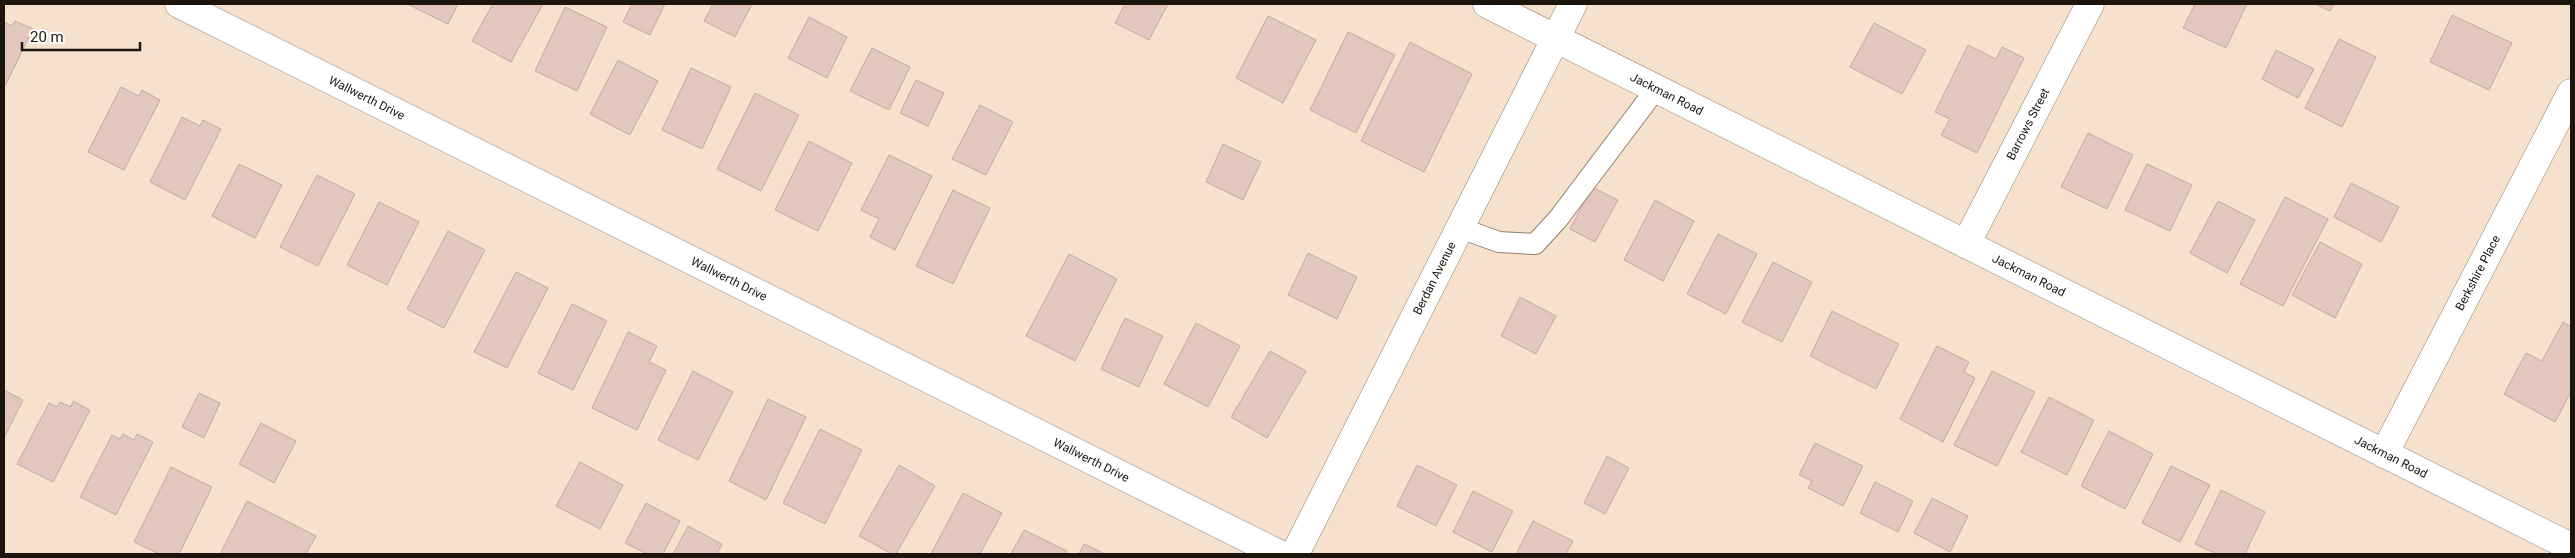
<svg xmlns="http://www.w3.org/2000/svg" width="2575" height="558" font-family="Roboto,sans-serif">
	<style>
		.building { fill: #e3c7be; stroke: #c6aaa2 }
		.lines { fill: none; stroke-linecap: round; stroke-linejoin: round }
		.service-casing { stroke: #917f6d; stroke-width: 22 }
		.minor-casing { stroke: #917f6d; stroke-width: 29 }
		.tertiary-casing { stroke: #917f6d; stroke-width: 29 }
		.service { stroke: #fff; stroke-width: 20 }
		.minor { stroke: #fff; stroke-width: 28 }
		.tertiary { stroke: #fff; stroke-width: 28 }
		.labels { text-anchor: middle; stroke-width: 4; stroke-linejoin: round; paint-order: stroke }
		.street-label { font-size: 12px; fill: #1c150e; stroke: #fff }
	</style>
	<rect width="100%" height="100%" fill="#f6e1cd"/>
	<path class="building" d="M407,4H458L448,24Z
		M493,4H543L511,62L472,41Z
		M632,4H665L650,35L623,22Z
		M713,4H752L735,37L704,21Z
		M1125,4H1168L1149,40L1115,23Z
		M2195,4H2247L2226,48L2183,28Z
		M2315,4H2334L2330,11Z
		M565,7L607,27L577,91L535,71Z
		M2452,15L2512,43L2489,90L2430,62Z
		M1268,16L1316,40L1283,103L1236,78Z
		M809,17L847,37L827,78L788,58Z
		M15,21L33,29L4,88V22L12,26Z
		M1874,23L1926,50L1902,94L1850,67Z
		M1348,32L1395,55L1356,133L1310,110Z
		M2339,39L2376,57L2342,127L2305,108Z
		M1410,42L1472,74L1424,172L1361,141Z
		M1968,45L1996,59L2002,47L2024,58L1977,153L1941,135L1950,119L1935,112Z
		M872,48L910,67L889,110L850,91Z
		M2276,50L2314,69L2298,98L2262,79Z
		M618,60L658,81L630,135L590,114Z
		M691,68L731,87L702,149L662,130Z
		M916,80L944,93L928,126L900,113Z
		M121,87L139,96L142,90L160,100L124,170L88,152Z
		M755,93L799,115L761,191L717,169Z
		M980,105L1013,122L986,175L952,159Z
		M182,117L200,126L203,120L221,129L185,200L150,182Z
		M2088,133L2133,155L2107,209L2061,187Z
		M809,141L852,163L818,231L775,210Z
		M1223,144L1261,162L1243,200L1206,182Z
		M889,155L932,176L895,250L870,237L879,219L861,210Z
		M239,164L282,185L255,238L212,216Z
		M2147,164L2192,185L2170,231L2125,210Z
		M317,175L355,194L318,266L280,247Z
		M2351,183L2399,207L2381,242L2334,217Z
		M1592,187L1618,200L1595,242L1570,229Z
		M953,190L990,208L953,284L916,266Z
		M2285,197L2328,219L2283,306L2240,284Z
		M1655,200L1694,221L1663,281L1624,260Z
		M2218,201L2255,220L2227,273L2190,253Z
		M379,202L419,222L387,285L347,265Z
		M448,231L485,250L444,328L407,309Z
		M1718,234L1757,254L1726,314L1687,294Z
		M2320,242L2362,264L2335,318L2292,295Z
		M1308,253L1357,277L1337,319L1288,295Z
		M1069,254L1117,279L1075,361L1026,336Z
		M1773,262L1812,282L1782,342L1742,322Z
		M516,272L548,288L507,368L474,352Z
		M1520,297L1556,316L1536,354L1501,336Z
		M572,304L607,321L573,390L538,373Z
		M1832,311L1899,344L1876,389L1810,356Z
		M1125,318L1163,336L1139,387L1101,369Z
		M2563,322L2571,327V392L2555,422L2504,394L2526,353L2542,361Z
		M1196,323L1240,346L1208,407L1164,384Z
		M628,332L657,346L649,362L666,370L637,430L592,408Z
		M1937,346L1969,362L1964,372L1975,378L1943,442L1900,419Z
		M1270,351L1306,371L1267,438L1231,417Z
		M693,371L733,392L698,460L658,440Z
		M1992,371L2035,392L1997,466L1954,445Z
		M4,390L23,400L4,438Z
		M199,393L220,403L204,438L182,427Z
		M2049,397L2094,420L2067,475L2021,452Z
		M768,399L806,417L766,500L729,481Z
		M73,401L90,410L53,482L17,464L49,403L57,407L60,402L71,407Z
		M261,423L296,441L274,483L239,464Z
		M820,429L862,450L825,524L783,503Z
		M2109,431L2153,454L2125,509L2081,486Z
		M123,434L134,440L137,434L153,442L116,515L80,497L112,435L120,439Z
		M1815,443L1863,466L1843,506L1808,488L1812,481L1799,475Z
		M1607,456L1629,468L1605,514L1584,503Z
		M580,462L623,485L600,529L556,506Z
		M899,465L935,486L896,554H892L859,536Z
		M1417,465L1457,485L1436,526L1397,506Z
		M2171,466L2210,485L2180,542L2142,523Z
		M171,467L212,487L179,554H159L134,542Z
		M1875,482L1913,501L1898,532L1860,513Z
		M2221,490L2265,512L2245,554H2217L2195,544Z
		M1473,491L1513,511L1492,552L1453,532Z
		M963,493L1002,513L980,554H931Z
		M1932,498L1968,516L1950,552L1914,533Z
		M247,501L316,536L306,554H220Z
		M646,503L680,521L663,554H647L625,543Z
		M1533,521L1573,541L1566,554H1516Z
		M688,526L722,544L717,554H673Z
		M1024,530L1067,551L1065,554H1011Z
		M1084,544L1105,554H1079Z"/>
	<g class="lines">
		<g class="service-casing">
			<path id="service" d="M1460,228L1499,242L1535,244L1558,219L1656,89"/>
		</g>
		<g class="minor-casing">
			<g id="minor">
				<path id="s1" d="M179,4L1279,554"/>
				<path id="s2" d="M1966,244L2090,4"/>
				<path id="s3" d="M2384,454L2571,93"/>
			</g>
		</g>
		<g class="tertiary-casing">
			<g id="tertiary">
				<path id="s4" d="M1487,4L2571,547"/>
				<path id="s5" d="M1295,554L1573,4"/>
			</g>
		</g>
		<use href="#service" class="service"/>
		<use href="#minor" class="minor"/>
		<use href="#tertiary" class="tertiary"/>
	</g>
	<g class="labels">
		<g class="street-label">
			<text dy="4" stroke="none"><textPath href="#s4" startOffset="201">Jackman Road</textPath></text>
			<text dy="4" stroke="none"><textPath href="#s1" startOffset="210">Wallwerth Drive</textPath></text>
			<text dy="4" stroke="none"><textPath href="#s2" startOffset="135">Barrows Street</textPath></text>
			<text dy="4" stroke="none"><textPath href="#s3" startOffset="204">Berkshire Place</textPath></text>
			<text dy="4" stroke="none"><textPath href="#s4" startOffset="606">Jackman Road</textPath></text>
			<text dy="4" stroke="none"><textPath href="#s1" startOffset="615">Wallwerth Drive</textPath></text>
			<text dy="4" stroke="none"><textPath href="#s5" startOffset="309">Berdan Avenue</textPath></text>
			<text dy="4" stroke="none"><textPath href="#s4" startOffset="1011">Jackman Road</textPath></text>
			<text dy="4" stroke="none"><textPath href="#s1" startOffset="1020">Wallwerth Drive</textPath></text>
		</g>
	</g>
	<rect width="2575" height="558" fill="none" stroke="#1c150e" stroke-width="10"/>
	<path d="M22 42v8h118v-8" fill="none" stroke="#1c150e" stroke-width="2.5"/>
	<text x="30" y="42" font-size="15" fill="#1c150e" stroke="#ffffff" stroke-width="4" paint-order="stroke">20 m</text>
</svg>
